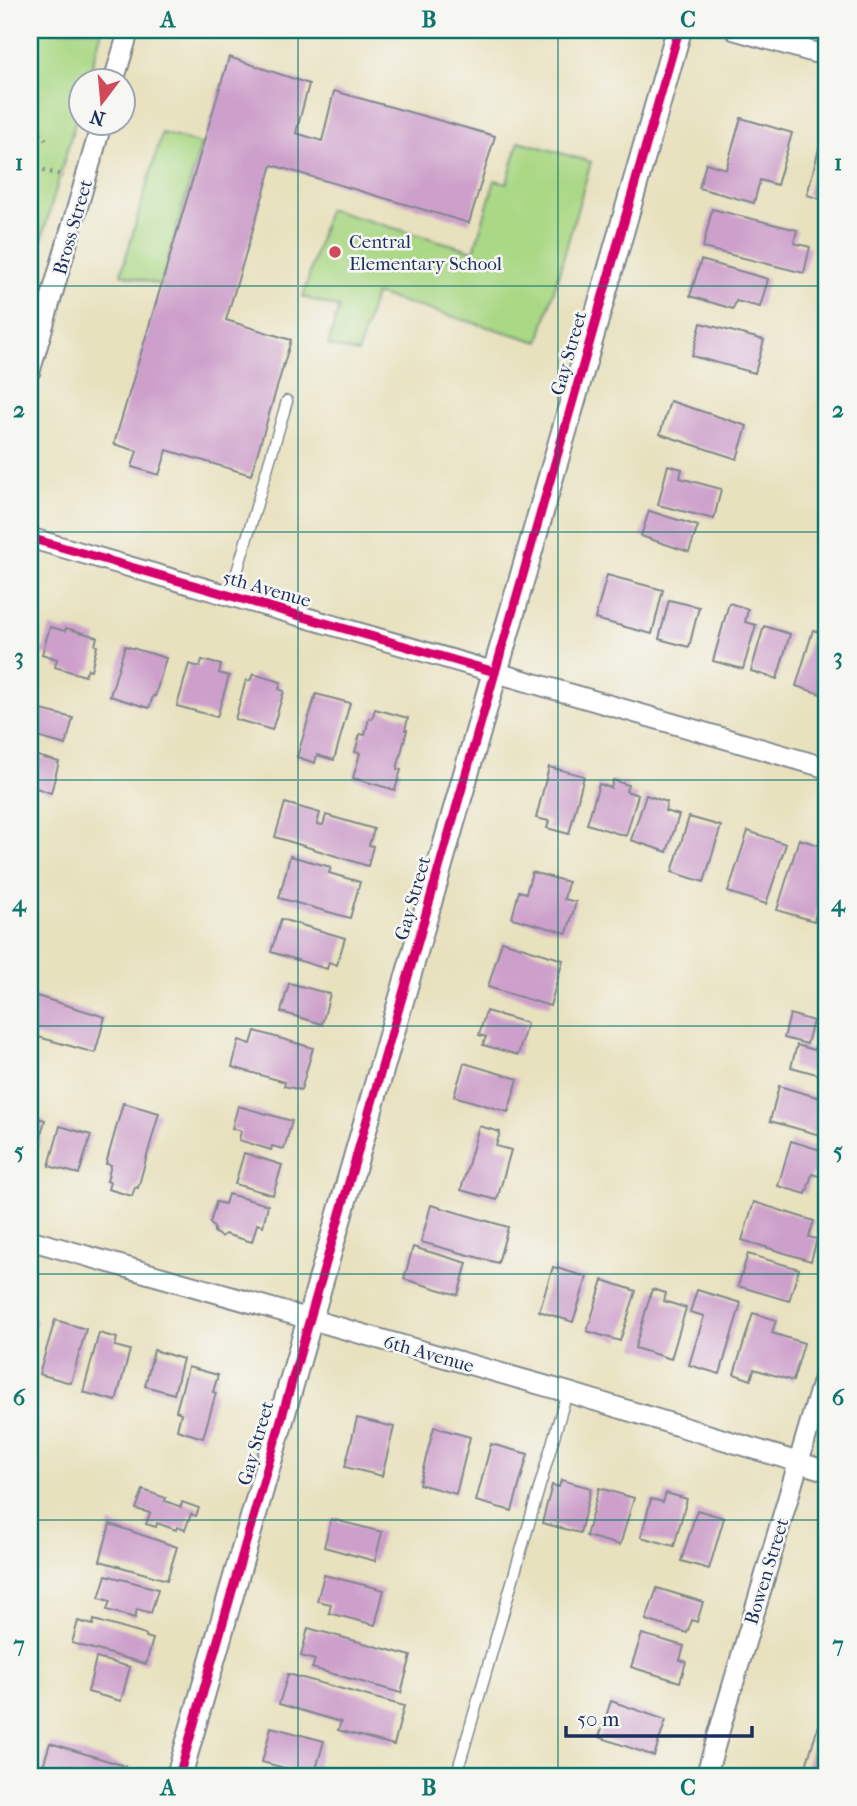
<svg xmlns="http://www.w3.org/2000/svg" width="857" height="1806" font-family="'IM FELL French Canon',serif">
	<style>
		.green { fill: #aad885; stroke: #628472; stroke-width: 2 }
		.building { fill: #cda0cb }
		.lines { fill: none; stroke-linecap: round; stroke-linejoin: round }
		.service-casing { stroke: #82888e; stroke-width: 13 }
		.minor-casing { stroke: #82888e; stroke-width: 23 }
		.tertiary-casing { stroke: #82888e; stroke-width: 28 }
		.path { stroke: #82888e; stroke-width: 4.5; stroke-dasharray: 2 5; stroke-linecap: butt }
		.service { stroke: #fff; stroke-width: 10 }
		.minor { stroke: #fff; stroke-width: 19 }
		.tertiary { stroke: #fff; stroke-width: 24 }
		.cycleway-casing { stroke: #f6f6f2; stroke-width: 13 }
		.cycleway { stroke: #d6006c; stroke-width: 9 }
		.grid { fill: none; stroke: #0f766e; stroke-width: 2; stroke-opacity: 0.55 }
		.poi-dot { fill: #d1495b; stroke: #f6f6f2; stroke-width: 2.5 }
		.labels { text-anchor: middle; stroke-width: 5; stroke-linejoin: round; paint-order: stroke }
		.street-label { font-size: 19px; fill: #1b2f5e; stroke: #f6f6f2 }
		.poi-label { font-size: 19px; fill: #1b2f5e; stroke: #f6f6f2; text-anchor: start }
		.neatline { fill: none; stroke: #0f766e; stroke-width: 2.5 }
		.grid-label { font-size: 23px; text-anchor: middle; font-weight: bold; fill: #0f766e }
	</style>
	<rect width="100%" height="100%" fill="#f6f6f2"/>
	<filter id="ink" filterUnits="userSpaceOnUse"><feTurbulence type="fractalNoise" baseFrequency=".0143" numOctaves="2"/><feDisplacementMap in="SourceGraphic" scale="14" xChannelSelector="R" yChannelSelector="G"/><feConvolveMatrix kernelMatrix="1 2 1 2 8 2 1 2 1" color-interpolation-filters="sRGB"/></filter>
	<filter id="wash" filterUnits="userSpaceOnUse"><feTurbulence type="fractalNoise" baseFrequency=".00686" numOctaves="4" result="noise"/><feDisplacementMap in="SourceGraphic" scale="28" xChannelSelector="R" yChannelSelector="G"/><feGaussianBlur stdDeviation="1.57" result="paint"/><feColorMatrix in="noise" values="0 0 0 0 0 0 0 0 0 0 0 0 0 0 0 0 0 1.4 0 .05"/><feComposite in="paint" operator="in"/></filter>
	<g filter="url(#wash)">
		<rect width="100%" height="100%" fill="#e8e1be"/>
		<path class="green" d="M30,30H102L88,80H80V105L30,280Z
			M162,133L201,144L161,285L121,274Z
			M519,141L591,162L539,342L375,294L358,353L328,345L339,308L303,297L328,209L474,251L495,180L507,183Z"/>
		<g id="blocks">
			<path class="building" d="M229,57L309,84L296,133L322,141L334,91L495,136L469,223L272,165L226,320L291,340L251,475L167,450L159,475L132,467L137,451L114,444Z
				M741,118L792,133L777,185L760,180L754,203L699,188L706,163L726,169Z
				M822,137L827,138V201L807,195Z
				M712,209L797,230L794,243L810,247L804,273L703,248Z
				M701,260L768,279L760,307L736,301L733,309L690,296Z
				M701,323L764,340L755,373L692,356Z
				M670,401L747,426L737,459L660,434Z
				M668,465L682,469L680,478L721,489L714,519L658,505Z
				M649,511L698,526L689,552L641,536Z
				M607,575L663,590L652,634L595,619Z
				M669,600L699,607L689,647L659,639Z
				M729,603L748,609L745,622L756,625L743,669L713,661Z
				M764,626L790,634L777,679L751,671Z
				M50,627L65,631L66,628L97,637L95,645L97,646L91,670L88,669L85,676L55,667L57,659L42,654Z
				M813,630L827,635V696L796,686Z
				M125,646L166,658L155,696H153L149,708L110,696Z
				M202,660L221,665L219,673L229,676L217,717L177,706L189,664L200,667Z
				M253,674L281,682L279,689L284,691L272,730L235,719L246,680L250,681Z
				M316,694L350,703L334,760L317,755L315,763L297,757Z
				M30,707L73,718L66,745L30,735Z
				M375,709L408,718L405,730H407L397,769L401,770L395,790L353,778L360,753L355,752L360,734L365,735L369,718L372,719Z
				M30,754L59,762L51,793L30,786Z
				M549,767L584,776L569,834L547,828L549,821L536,818Z
				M613,780L628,785L626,791L638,795L626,836L587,824L599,784L611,788Z
				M646,795L667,802L665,811L679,815L667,852L631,840Z
				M285,803L320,813L317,824L323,825L326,815L374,829L369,845L373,846L368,866L275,837Z
				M689,817L721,826L704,882L672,872Z
				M748,831L786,844L766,904L728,892Z
				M799,839L827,848V878L814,921L777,910Z
				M290,856L331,867L329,873L360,882L350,918L279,898Z
				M532,872L568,882L564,899L576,902L567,933L512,918L519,891L526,893Z
				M281,919L345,938L337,965L329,962L327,969L271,952Z
				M502,941L563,960L550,1006L488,987Z
				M289,983L330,994L322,1024L281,1012Z
				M827,990V1022L818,1020Z
				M30,994L105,1017L95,1053L35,1036L30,1052Z
				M486,1011L527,1023L518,1055L483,1045L486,1037L479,1035Z
				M790,1014L813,1021L807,1044L784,1038Z
				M255,1031L313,1048L301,1090L284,1086L285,1082L232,1067L239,1040L251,1044Z
				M819,1034L827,1036V1077L791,1067L797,1045L814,1050Z
				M464,1063L518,1079L508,1112L454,1096Z
				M779,1086L827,1100V1137L770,1121Z
				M123,1103L159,1113L138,1188L135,1187L132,1196L108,1189L110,1182L107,1181L111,1165L106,1164Z
				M238,1106L292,1121L284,1149L272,1146L271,1150L239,1140L241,1131L232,1128Z
				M30,1116L45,1120L34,1162L30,1161Z
				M60,1126L91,1135L79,1174L49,1166Z
				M479,1126L500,1132L496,1146L511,1150L497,1200L461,1190Z
				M791,1141L827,1152L822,1177L812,1174L806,1194L778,1186Z
				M244,1153L282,1165L273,1195L235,1184Z
				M228,1194L268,1205L263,1226L257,1224L252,1242L225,1234L221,1237L214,1232V1228L210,1223L216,1202L225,1204Z
				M754,1202L814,1221L809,1237L817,1239L811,1261L742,1240Z
				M431,1205L508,1227L498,1263L421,1242Z
				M413,1247L467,1263L458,1295L404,1279Z
				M748,1254L799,1269L789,1301L738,1286Z
				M553,1267L587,1277L573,1322L539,1311Z
				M603,1280L636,1291L620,1341L587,1331Z
				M652,1289L666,1293L664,1301L686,1308L671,1359L635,1348Z
				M697,1290L741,1303L720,1374L689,1365L704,1316L690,1312Z
				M753,1313L776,1320L772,1333L804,1343L793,1381L754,1369L751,1380L734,1374Z
				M30,1318L37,1320L30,1341Z
				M55,1320L86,1329L71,1383L39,1374Z
				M99,1333L117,1338L115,1346L130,1350L116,1401L83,1392Z
				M154,1350L183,1359L174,1394L145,1386Z
				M188,1367L218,1375L213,1392L216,1393L203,1438L177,1430L181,1413L176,1411Z
				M357,1418L394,1427L382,1476L345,1467Z
				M434,1427L470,1437L456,1494L419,1484Z
				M491,1444L528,1454L512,1511L476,1501Z
				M561,1480L591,1488L580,1533L542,1523L552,1485L559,1487Z
				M599,1488L634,1498L620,1545L586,1536Z
				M143,1490L166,1498L165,1501L181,1507L182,1502L199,1508L196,1516L191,1514L185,1530L177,1527L176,1530L157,1523L156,1527L146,1524L150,1513L136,1509Z
				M666,1493L687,1499L674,1546L641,1537L651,1499L663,1502Z
				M697,1510L724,1518L709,1569L681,1561Z
				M331,1519L382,1532L375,1561L324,1547Z
				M110,1524L177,1547L167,1580L100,1561Z
				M106,1575L158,1589L151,1613L137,1609L135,1618L107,1610L110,1601L99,1598Z
				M324,1575L384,1590L375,1625L329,1613L331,1604L317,1601Z
				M657,1588L703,1602L697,1622L692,1620L687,1633L646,1620Z
				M94,1620L146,1635V1637L153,1639L146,1664L72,1643L78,1621L93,1625Z
				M308,1628L411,1656L401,1693L312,1668L315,1660L301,1656Z
				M642,1634L684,1646L680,1660L686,1662L680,1682L631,1667Z
				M96,1658L130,1667L121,1701L88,1692Z
				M288,1674L404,1706L394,1745L338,1730L341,1722L279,1704Z
				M611,1701L666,1720L654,1756L599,1737Z
				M821,1716L827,1718V1776H803Z
				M271,1727L324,1741L314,1776L262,1762Z
				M50,1743L125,1766L122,1776H40Z"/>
		</g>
	</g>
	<g filter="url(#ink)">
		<use href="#blocks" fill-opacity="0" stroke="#82888e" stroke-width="2"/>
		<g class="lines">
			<g class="service-casing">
				<path id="service" d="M230,596L287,401
					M456,1776L567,1392"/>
			</g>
			<g class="minor-casing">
				<path id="minor" d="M735,30L827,56
					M114,80L129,30
					M30,371L102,122
					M30,538L827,768
					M30,1240L567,1392L827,1471
					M706,1776L827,1366"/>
			</g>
			<g class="tertiary-casing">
				<path id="tertiary" d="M179,1776L679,30"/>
			</g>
			<path class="path" d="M30,123L47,141
				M30,166L64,176"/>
			<use href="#service" class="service"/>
			<use href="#minor" class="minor"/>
			<use href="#tertiary" class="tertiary"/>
			<g class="cycleway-casing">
				<path id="cycleway" d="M30,538L495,672
					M179,1776L679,30"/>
			</g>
			<use href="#cycleway" class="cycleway"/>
		</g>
	</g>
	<path class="grid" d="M298,30V1776M558,30V1776M30,286H827M30,532H827M30,780H827M30,1026H827M30,1274H827M30,1520H827"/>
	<circle class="poi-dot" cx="335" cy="252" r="7"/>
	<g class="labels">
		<g class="street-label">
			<text transform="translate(72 227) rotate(-74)" y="7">Bross Street</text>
			<text transform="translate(568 353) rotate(-74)" y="7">Gay Street</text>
			<text transform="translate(267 588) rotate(16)" y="7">5th Avenue</text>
			<text transform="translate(412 898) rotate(-74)" y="7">Gay Street</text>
			<text transform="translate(429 1353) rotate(16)" y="7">6th Avenue</text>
			<text transform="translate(255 1443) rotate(-74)" y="7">Gay Street</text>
			<text transform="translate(766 1571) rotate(-73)" y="7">Bowen Street</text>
		</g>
		<g class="poi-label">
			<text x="349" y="248">Central<tspan x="349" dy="22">Elementary School</tspan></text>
		</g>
	</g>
	<rect width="857" height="1806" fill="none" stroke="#f6f6f2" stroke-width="77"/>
	<g transform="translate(102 102) rotate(196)"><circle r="33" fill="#f6f6f2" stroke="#9ea6b7" stroke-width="2"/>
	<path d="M0-5L12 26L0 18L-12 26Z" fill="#d1495b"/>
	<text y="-10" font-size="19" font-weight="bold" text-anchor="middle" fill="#1b2f5e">N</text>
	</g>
	<path d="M566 1726v10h186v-10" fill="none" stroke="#1b2f5e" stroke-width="3.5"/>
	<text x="577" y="1726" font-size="21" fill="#1b2f5e" stroke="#f6f6f2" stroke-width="5" paint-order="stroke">50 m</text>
	<rect x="38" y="38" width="780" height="1730" class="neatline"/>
	<g class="grid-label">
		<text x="168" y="27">A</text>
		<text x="429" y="27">B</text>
		<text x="688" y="27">C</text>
		<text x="19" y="170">1</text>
		<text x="838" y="170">1</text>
		<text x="19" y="417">2</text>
		<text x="838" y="417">2</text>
		<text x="19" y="664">3</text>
		<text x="838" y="664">3</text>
		<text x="19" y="911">4</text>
		<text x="838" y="911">4</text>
		<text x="19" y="1158">5</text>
		<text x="838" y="1158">5</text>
		<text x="19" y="1405">6</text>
		<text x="838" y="1405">6</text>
		<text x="19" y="1652">7</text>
		<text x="838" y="1652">7</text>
		<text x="168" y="1795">A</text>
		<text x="429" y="1795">B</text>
		<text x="688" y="1795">C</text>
	</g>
</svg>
